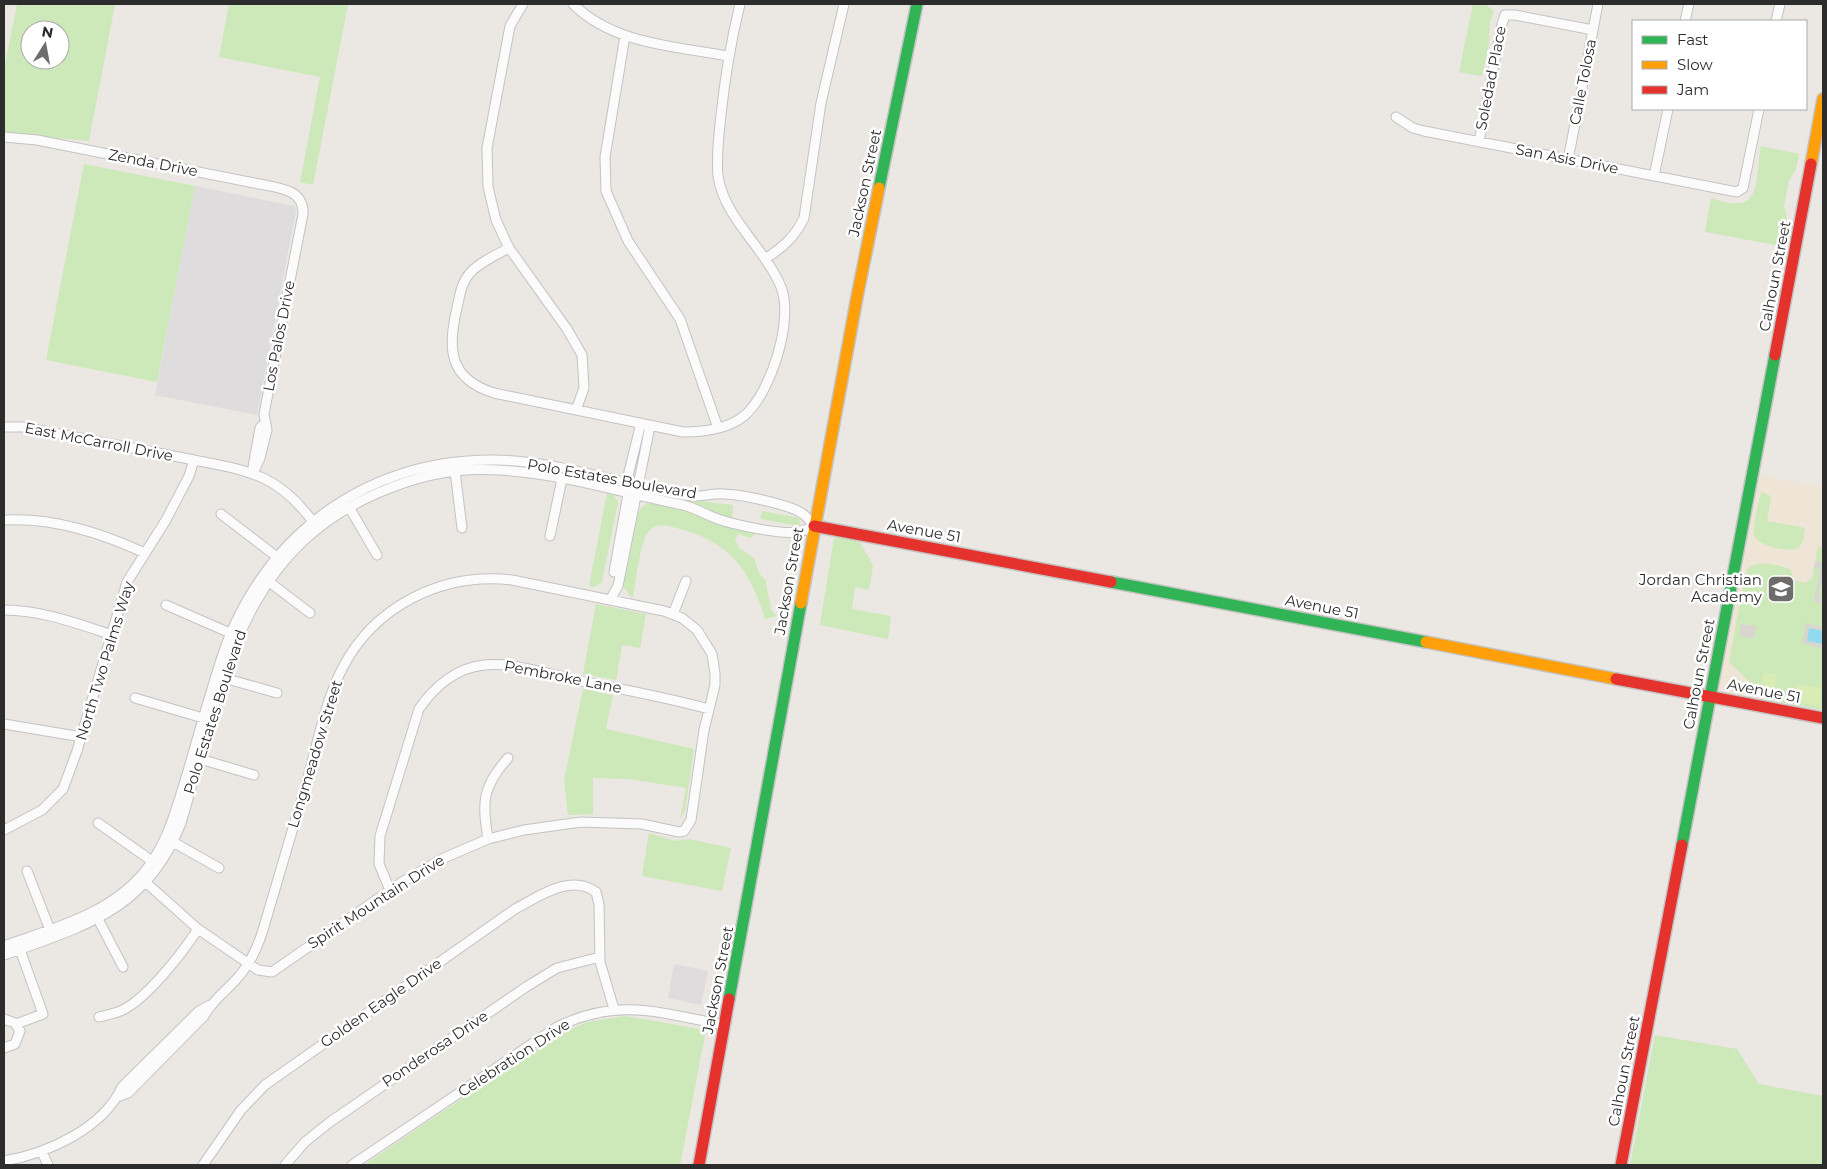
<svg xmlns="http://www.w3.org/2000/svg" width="1827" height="1169" font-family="Montserrat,sans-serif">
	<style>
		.industrial { fill: #dfdcde }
		.education { fill: #eee5d6 }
		.green { fill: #cde8b9; fill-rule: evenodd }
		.pitch { fill: #d9ecb6 }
		.plaza { fill: #d9d5d0 }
		.water { fill: #91daf0 }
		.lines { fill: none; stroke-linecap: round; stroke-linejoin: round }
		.street-casing { stroke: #c4c3c3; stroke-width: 11 }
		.fast-casing { stroke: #c4c3c3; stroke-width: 14 }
		.slow-casing { stroke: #c4c3c3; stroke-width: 14 }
		.jam-casing { stroke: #c4c3c3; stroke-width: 14 }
		.street { stroke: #fcfbfb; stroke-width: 9 }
		.fast { stroke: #30b455; stroke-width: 11 }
		.slow { stroke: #ff9f0a; stroke-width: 11 }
		.jam { stroke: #e5322d; stroke-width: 11 }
		.labels { text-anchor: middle; stroke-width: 5; stroke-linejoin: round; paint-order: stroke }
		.street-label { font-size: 15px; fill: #2c2c2c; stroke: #fff }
		.poi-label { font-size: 15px; fill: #2c2c2c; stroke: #fff; text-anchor: end }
	</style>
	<rect width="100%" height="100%" fill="#ebe7e2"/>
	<path class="industrial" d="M195,186L294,206L296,210L257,415L155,395Z
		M674,964L708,971L701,1005L668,998Z"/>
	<path class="education" d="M1760,475L1823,487V710L1718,691Z"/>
	<path class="green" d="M17,4H115L89,141L4,133V70ZM30,30H60V60H30Z
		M229,4H348L313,185L300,182L320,77L219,57Z
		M1473,4H1485L1494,11L1490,22L1489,44L1482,76L1459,72Z
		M1761,146L1799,154L1796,169L1789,181L1784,206L1787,216L1781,246L1705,232L1711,198C1764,217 1754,183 1761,146Z
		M84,164L195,186L157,382L46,360Z
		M1761,492L1771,496L1767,521L1805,528C1804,534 1804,542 1799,547C1792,554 1757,546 1754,535C1752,526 1759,502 1761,492Z
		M607,493L613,494L618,502L602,582L594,587L589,586Z
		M672,498L733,505L732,519L696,504Z
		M647,503L687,510L719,525L757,533L750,538L738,534L735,540L739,548L754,558L759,573L766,581C766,592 771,600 771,610L777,616L765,619C751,571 730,542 680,529C670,526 658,522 650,530C640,538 636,583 633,597L630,596L623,586L639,510Z
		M762,511L799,518L800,525L798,526L760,519Z
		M838,537L860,542L873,566L869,590L855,587L852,609L891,616L888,639L820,625L834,538Z
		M1818,547L1823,548V710L1768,700L1729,662L1746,571C1756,558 1777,565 1790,569L1795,581L1806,583L1812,578Z
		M596,604L646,614L640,648L622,645L616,680L583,674Z
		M583,689L613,695L606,729L694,749L685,811L680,819L686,788L630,779L593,778V814L568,815L564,780Z
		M649,833L675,841L689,839L731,848L722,891L642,876Z
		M625,1016L706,1030L680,1165H364L553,1037L587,1022Z
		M1655,1035L1737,1049L1759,1084L1823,1096V1165H1630Z"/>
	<path class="pitch" d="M1763,673L1776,674L1775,687L1762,686Z
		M1797,684L1822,688L1819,706L1794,702Z"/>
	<path class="plaza" d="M1823,554V573L1819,598L1823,599V604L1814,602L1820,569L1814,567L1815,561L1822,562Z
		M1806,623L1823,627V631L1809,628L1807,641L1823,644V648L1802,644Z
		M1741,624L1756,626L1754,638L1739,636Z"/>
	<path class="water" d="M1809,628L1823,631V644L1807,641Z"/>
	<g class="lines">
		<g class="street-casing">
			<path id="street" d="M523,4L510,26L487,148L488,187L496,220L509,248L567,329L582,355L584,388L576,410
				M573,4C613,44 674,46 728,56
				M1685,21L1689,4
				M1776,21L1780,4
				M625,36L605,157L606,191L628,241L680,319L718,428
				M1396,117L1413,128L1424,131L1737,192L1743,188L1759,109
				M4,137L37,140L259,184C279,188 304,189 303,214L264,414L267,430L260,458L253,473
				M1479,142L1502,24L1505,15H1515L1593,30
				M1568,160L1598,4
				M1654,176L1668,109
				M509,248C496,255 480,262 470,273C461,283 460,295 457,308C447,349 449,379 494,393L683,432C704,432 728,429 744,416C771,393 794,320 781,287C765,248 724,218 718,176C716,155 719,135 721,115C725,77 731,41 740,4
				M765,259C782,248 795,237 804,218L821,103L844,4
				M4,427H23L194,460
				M253,467L260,428L265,423
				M455,471L462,528
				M349,507L377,555
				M221,514L277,557
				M4,520C53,517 102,533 145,553
				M550,536L562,479
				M614,572L630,483L628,476L641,423
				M268,581L310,613
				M610,600L618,586L650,426
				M166,605L230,633
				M4,610C41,610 76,623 112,635
				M673,614L686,581
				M224,678L277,693
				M135,698L203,718
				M4,724L82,737
				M200,759L254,775
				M98,823L152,861
				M4,830L42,810L63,789L77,751L127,582L166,520L189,476L194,460C251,471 280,475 316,526
				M488,839C482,802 482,787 508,758
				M173,842L219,868
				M27,871L50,930
				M390,890L379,864L380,836L419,709C434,687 456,668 484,665C511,662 540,672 567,678C614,688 662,696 709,709
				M98,919L123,967
				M4,946C54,928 111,914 146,870C169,841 177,806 188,771C198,736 208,701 219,666C257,541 361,459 494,460C538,460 585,473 628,483C650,488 675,496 697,496C706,496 715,493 724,494C739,494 792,505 803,514C807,517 811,522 814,526C809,528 804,531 798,532C782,535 735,525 718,519C706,515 696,508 683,505C622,493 561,473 498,470C457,467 416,476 378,493C235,554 221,692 181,823C147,911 84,926 4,955
				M99,1017C106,1015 112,1014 118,1012C144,1003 183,952 198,929
				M4,1019L15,1023L20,1031L15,1044L4,1048
				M16,1024L43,1014L18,944
				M117,1097L128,1093L204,1016C213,999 228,990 240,975C251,962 258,946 263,930C278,879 293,828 308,777C318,742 325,702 342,669C374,606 442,572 512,580L664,611L682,618L697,630L712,654L715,674V685L704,730L691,820L684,831L679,832L642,824L581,822L524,830L488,839L444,858L402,882L272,972L258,970L198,929L142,879
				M42,1152L48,1165
				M4,1161C46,1154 103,1129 122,1087L199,1011L210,1005
				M203,1165L241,1110L265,1085L515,909C538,897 570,873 596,892L599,904L600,962L614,1009
				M285,1165L305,1142L330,1122L526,987L557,968L600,957
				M352,1165L557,1027C617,997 662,1013 724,1025"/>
		</g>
		<g class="fast-casing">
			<path id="fast" d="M879,188L917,4
				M1111,582L1426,642
				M1682,845L1775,355
				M729,999L801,603"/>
		</g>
		<g class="slow-casing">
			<path id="slow" d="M1811,164L1823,99
				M801,603L857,297L879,188
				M1426,642L1616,679"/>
		</g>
		<g class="jam-casing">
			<path id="jam" d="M1775,355L1811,164
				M814,526L1111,582
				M1616,679L1823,718
				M699,1165L729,999
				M1621,1165L1682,845"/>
		</g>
		<use href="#street" class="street"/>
		<use href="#fast" class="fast"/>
		<use href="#slow" class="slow"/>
		<use href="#jam" class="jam"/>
	</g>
	<defs>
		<g id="school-square" transform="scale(1.4375)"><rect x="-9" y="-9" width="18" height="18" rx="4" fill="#6f6d6c" stroke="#fff"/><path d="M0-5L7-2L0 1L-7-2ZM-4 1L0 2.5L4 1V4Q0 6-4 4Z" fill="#fff"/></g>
	</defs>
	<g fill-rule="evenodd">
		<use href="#school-square" x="1781" y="589"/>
	</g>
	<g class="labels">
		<g class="street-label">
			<text transform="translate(1491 78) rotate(-79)" y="5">Soledad Place</text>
			<text transform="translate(1583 82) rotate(-79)" y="5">Calle Tolosa</text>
			<text transform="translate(1567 159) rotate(11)" y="5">San Asis Drive</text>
			<text transform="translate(153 163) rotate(11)" y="5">Zenda Drive</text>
			<text transform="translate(865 183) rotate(-78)" y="5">Jackson Street</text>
			<text transform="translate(1775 276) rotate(-79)" y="5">Calhoun Street</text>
			<text transform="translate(279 336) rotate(-79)" y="5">Los Palos Drive</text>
			<text transform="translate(99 442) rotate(11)" y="5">East McCarroll Drive</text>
			<text transform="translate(612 479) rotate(10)" y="5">Polo Estates Boulevard</text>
			<text transform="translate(924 531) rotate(10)" y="5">Avenue 51</text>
			<text transform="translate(789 581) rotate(-80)" y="5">Jackson Street</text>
			<text transform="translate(1322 607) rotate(11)" y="5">Avenue 51</text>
			<text transform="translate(105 661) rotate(-73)" y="5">North Two Palms Way</text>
			<text transform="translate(1699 674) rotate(-79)" y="5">Calhoun Street</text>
			<text transform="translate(563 677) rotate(11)" y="5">Pembroke Lane</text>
			<text transform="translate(1764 691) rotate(11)" y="5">Avenue 51</text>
			<text transform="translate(215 712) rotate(-72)" y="5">Polo Estates Boulevard</text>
			<text transform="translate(315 754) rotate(-73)" y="5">Longmeadow Street</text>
			<text transform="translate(376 902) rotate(-33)" y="5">Spirit Mountain Drive</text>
			<text transform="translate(718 980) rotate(-79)" y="5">Jackson Street</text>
			<text transform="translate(381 1003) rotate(-35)" y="5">Golden Eagle Drive</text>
			<text transform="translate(435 1049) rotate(-34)" y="5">Ponderosa Drive</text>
			<text transform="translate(514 1058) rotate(-33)" y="5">Celebration Drive</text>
			<text transform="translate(1624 1071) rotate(-79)" y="5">Calhoun Street</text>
		</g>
		<g class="poi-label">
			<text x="1762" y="585">Jordan Christian<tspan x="1762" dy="17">Academy</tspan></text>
		</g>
	</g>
	<rect width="1827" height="1169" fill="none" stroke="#2c2c2c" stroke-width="10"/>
	<rect x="1632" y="20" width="175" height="90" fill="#ffffff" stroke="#ababab"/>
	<rect x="1642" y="36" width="25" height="8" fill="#30b455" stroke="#ababab"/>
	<text x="1677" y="45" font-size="15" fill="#2c2c2c">Fast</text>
	<rect x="1642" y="61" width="25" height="8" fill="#ff9f0a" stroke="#ababab"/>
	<text x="1677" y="70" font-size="15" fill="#2c2c2c">Slow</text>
	<rect x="1642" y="86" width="25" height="8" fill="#e5322d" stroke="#ababab"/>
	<text x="1677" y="95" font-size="15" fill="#2c2c2c">Jam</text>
	<g transform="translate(45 45) rotate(11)"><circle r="24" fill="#ffffff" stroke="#ababab"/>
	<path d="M0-4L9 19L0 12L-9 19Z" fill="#6f6d6c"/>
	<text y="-8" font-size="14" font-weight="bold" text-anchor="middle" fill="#2c2c2c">N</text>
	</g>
</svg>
